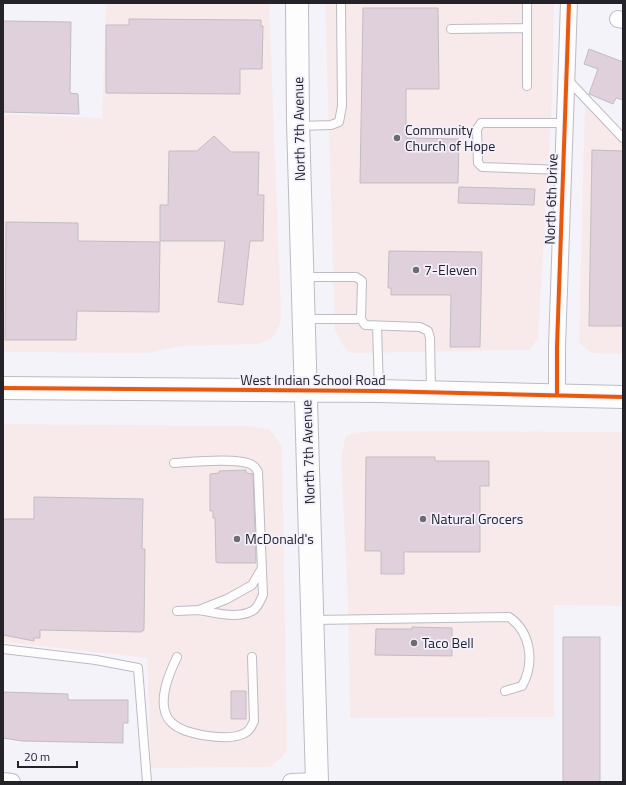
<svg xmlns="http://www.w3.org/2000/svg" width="626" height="785" font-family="'Titillium Web',sans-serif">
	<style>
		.commercial { fill: #f8eaea }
		.building { fill: #e0d0db; stroke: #c1bdc1 }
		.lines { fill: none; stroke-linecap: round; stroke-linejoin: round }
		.lane-casing { stroke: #bdbbc3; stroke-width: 10 }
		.street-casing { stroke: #bdbbc3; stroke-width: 18 }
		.secondary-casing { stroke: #bdbbc3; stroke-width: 24 }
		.lane { stroke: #fdfdfe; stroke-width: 8 }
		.street { stroke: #fdfdfe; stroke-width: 16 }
		.secondary { stroke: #fdfdfe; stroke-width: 22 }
		.cycleway-casing { stroke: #f3f0fd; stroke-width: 6 }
		.cycleway { stroke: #e8590c; stroke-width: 4 }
		.poi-dot { fill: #6d6c73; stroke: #f3f0fd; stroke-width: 1.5 }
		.labels { text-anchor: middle; stroke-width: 3.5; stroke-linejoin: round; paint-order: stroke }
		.street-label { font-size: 14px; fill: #24232a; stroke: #f3f0fd }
		.poi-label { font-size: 14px; fill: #24232a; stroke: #f3f0fd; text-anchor: start }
	</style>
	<rect width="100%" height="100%" fill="#f4f3fa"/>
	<path class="commercial" d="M106,3H269L281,316L279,327L272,338L258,344L182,346L147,353L3,352V114L102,118Z
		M325,3H554L552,99L538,339L529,350L355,353L349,352L344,347L335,330Z
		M585,102L623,143V354L591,353L579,343Z
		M3,424L250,426L268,429L273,433L282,447L287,749L282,757L270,767L151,768L147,658L3,642Z
		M369,431L623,432V606L554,605V717L350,718L348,604L341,457L346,435Z"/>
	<path class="building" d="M363,8H438L439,89H406V138L459,139L458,183H360Z
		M129,19L261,20V26H263L262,69H240V94L106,93V25H129Z
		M3,21L71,22L70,93L78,94L79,114L3,112Z
		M589,49L623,62V100L616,98L613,104L589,94L598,69L584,64Z
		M214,136L231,152H259L258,195H264L263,241H250L243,305L218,302L225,241H160V205H168L169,151H197Z
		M592,150L623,151V326H589Z
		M459,187L535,189L534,205L458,203Z
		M6,222L78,223V241L160,242L159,312L77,311L76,340H5Z
		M389,251L482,252L480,347H450L451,295H391V288H388Z
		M366,457H435V461H489V486H480V552H404V574H381V551H365Z
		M246,470V473L253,474L256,563H219L216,562L215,518H213V511H210V474L219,473V471Z
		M34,497L143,499L142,549H145L144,630L141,632L40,630V638H34V641L3,635V519H34Z
		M412,627L452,628V656L375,655L376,629H412Z
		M563,637H600V782H563Z
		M231,691H246V719H231Z
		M3,692L68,694V700H128V723H123V743L22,741L3,738Z"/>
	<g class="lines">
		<g class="lane-casing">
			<path id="lane" d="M527,3V86
				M451,29L527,28
				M567,79L623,138
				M300,126L331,125L339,122L342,106L341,3
				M563,170L482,167L478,163L477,129L481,123H565
				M304,277H356L362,281L361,319L365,325L420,327L428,331L430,338L431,390
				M305,319H361
				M377,326L379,391
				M174,463C191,462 239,457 252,465C255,466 256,469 258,472L263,595C260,601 258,608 252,611C237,619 214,613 199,610
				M177,611L199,610L227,599L252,585L262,568
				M313,620L509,617C531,632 535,663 522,686L505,691
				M3,649L96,660L138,668L147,782
				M177,657C170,672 162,690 164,707C165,713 167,719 172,723C185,735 229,742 245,733C250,731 252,725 254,721L252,657"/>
		</g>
		<g class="street-casing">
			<path id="street" d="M618,19L623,20
				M557,395V347L569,3
				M3,781L12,782
				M291,782L317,781"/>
		</g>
		<g class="secondary-casing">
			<path id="secondary" d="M297,3L298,122L317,782
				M3,388L379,391L623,397"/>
		</g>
		<use href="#lane" class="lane"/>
		<use href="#street" class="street"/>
		<use href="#secondary" class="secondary"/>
		<g class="cycleway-casing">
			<path id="cycleway" d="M3,388L379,391L623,397
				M557,395V347L569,3"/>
		</g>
		<use href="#cycleway" class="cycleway"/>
	</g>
	<g class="poi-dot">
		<circle cx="397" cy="138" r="4"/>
		<circle cx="416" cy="270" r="4"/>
		<circle cx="423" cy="519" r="4"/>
		<circle cx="237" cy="539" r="4"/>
		<circle cx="414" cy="643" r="4"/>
	</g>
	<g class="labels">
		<g class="street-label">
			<text transform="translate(299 129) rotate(-91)" y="5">North 7th Avenue</text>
			<text transform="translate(551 199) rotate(-88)" y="5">North 6th Drive</text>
			<text x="313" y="385">West Indian School Road</text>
			<text transform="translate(308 452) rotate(-92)" y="5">North 7th Avenue</text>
		</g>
		<g class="poi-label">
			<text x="405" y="135">Community<tspan x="405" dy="16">Church of Hope</tspan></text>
			<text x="424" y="275">7-Eleven</text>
			<text x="431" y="524">Natural Grocers</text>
			<text x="245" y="544">McDonald's</text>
			<text x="422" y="648">Taco Bell</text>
		</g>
	</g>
	<rect width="626" height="785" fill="none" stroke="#24232a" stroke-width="8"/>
	<path d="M18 761v6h59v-6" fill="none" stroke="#24232a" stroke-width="2"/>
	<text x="24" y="761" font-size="12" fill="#24232a" stroke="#f3f0fd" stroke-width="3" paint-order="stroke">20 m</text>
</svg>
